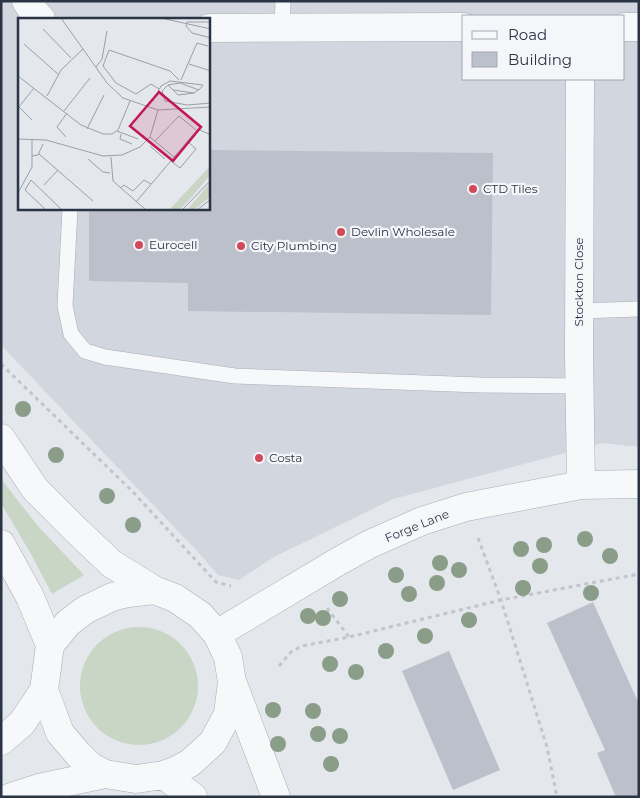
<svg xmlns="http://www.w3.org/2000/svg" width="640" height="798" font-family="Montserrat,sans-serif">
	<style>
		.built { fill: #d2d6de; fill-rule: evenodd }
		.green { fill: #c9d6c5 }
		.building { fill: #bbc0ca }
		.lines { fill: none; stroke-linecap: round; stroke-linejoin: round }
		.service-casing { stroke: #a9aeb7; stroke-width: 16 }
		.minor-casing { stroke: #a9aeb7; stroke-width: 29 }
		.tertiary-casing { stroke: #a9aeb7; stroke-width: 29 }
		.path { stroke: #c2c5cb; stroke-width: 3; stroke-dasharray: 4 4; stroke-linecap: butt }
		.service { stroke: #f7f8fa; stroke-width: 15 }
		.minor { stroke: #f7f8fa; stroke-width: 28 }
		.tertiary { stroke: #f7f8fa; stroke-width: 28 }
		.tree { fill: #899d89 }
		.poi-dot { fill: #d1495b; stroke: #f4f6f9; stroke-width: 2 }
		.labels { text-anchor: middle; stroke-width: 4.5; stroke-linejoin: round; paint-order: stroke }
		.poi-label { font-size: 12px; fill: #2b3445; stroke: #f4f6f9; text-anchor: start }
		.street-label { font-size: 12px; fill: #2b3445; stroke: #f4f6f9 }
		.inset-road { fill: none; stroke: #9a9fa9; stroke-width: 1 }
		.view { fill: #c2185b; fill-opacity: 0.15; stroke: #c2185b; stroke-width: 2.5 }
		.inset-edge { fill: none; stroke: #2b3445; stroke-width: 2.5 }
	</style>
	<rect width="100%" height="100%" fill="#e4e7ec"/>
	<path class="built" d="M1,1H639V447L602,443L393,499L274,557L239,580L218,575L197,551L1,345ZM464,16H624V79H464ZM19,19H209V209H19Z"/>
	<path class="green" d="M1,479L37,525L84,575L52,594L31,554L1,503Z
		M80 686a59 59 0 1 1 118 0a59 59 0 1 1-118 0Z"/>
	<path class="building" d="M209,150L493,153L491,315L188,311V283L89,281V209H209Z
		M593,602L639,704V797H616L597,753L605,750L547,623Z
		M449,651L500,770L453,790L402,671Z"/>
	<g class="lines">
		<g class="service-casing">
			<path id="service" d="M282,27L283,1
				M70,209L65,306L71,334L85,351L105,357L235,376L480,385L579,386
				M579,311L639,309"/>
		</g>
		<g class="minor-casing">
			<path id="minor" d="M26,1L30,7L41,19
				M624,27H639
				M209,28L464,27
				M580,79L579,354L581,485
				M1,741L22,723L44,690
				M11,797L39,788L105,774"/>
		</g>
		<g class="tertiary-casing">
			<path id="tertiary" d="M1,438L35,489L76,530L112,564L154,590
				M1,544L30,597L50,645
				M154,590L175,598L200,615L217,634L228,657L232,682L228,714L213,742L190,763L175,771L164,775L136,779L105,774L90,766L78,754L60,733L44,690L50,645L68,623L85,610L112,597L128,593Z
				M217,634L339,561L370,544L422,521L466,507L581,485L639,484
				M233,684L276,797
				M164,775L193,797"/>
		</g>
		<path class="path" d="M1,364L132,491L216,582L231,586
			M478,538L501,600L547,747L557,797
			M327,608L349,637
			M279,666L291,652L302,646L349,637L501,600L639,574"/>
		<use href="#service" class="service"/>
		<use href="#minor" class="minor"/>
		<use href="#tertiary" class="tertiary"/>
	</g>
	<g class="tree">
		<circle cx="23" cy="409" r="8"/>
		<circle cx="56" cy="455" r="8"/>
		<circle cx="107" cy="496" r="8"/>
		<circle cx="133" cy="525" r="8"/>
		<circle cx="585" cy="539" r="8"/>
		<circle cx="544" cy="545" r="8"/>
		<circle cx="521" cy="549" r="8"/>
		<circle cx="610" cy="556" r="8"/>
		<circle cx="440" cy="563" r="8"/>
		<circle cx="540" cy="566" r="8"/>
		<circle cx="459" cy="570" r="8"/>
		<circle cx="396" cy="575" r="8"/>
		<circle cx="437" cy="583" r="8"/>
		<circle cx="523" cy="588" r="8"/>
		<circle cx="591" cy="593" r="8"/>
		<circle cx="409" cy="594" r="8"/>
		<circle cx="340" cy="599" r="8"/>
		<circle cx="308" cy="616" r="8"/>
		<circle cx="323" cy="618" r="8"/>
		<circle cx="469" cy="620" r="8"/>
		<circle cx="425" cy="636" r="8"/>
		<circle cx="386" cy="651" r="8"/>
		<circle cx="330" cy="664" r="8"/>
		<circle cx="356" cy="672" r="8"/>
		<circle cx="273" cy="710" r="8"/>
		<circle cx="313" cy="711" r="8"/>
		<circle cx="318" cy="734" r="8"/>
		<circle cx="340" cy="736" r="8"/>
		<circle cx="278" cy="744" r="8"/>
		<circle cx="331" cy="764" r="8"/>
	</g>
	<g class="poi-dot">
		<circle cx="473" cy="189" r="5"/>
		<circle cx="341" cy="232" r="5"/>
		<circle cx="139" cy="245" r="5"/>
		<circle cx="241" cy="246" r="5"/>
		<circle cx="259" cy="458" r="5"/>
	</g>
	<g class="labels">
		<g class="poi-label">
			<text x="483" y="193">CTD Tiles</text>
			<text x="351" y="236">Devlin Wholesale</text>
			<text x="149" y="249">Eurocell</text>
			<text x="251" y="250">City Plumbing</text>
			<text x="269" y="462">Costa</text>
		</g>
		<g class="street-label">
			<text transform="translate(579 282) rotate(-90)" y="4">Stockton Close</text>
			<text transform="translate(417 526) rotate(-22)" y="4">Forge Lane</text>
		</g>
	</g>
	<g transform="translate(18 18)">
		<rect width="192" height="192" fill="#e4e7ec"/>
		<path d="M192,148V157L172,181L161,192H151ZM192,165V179L176,192H169Z" fill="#c9d6c5"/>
		<path class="inset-road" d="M43,0L89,65L105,80L140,92L193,89M143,0L193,11M192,4H169L168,8L174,15L193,20M25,11L53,40M6,26L41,57M171,46L193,53M78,49L84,41L89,13M0,58L63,107L85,116H94L100,112L112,83M163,62L179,25L190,28M150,67L160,77L176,75M141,71L133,66L118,76L98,65L85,48L91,32L152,53L161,62M155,72L176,75L180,72M29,78L43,52L65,31M135,83L143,68L152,63L185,67L181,72L162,65L150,67L144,73L147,83M147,83L169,87L193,85M1,89L14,102M0,90L16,70M46,93L72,60M69,111L86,77M99,113L120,121M103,116L102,121L114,126M48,119L39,109L49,95M132,119L156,139M0,121L28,122L85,138L104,137L122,129L132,119L140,92M137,123L161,98L178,112M132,128L147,141M21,136L75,183M14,138L20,137L25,126M93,139L95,163L128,192M70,141L85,154L92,155M153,143L162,150L178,131L169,123M26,167L40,152M102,170L106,167L115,173L126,162L133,166M0,175L14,149V121M118,184L180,111L193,117M28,192L7,172L13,162L44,192M164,192L193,162M179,192L193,181"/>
		<path class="view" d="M141,74L183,109L155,143L112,108Z"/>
		<rect width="192" height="192" class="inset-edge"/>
	</g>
	<rect width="640" height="798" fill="none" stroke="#2b3445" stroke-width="5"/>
	<rect x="462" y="15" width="162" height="65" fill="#f4f6f9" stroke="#a4a8b1"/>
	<rect x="472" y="31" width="25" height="8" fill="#f7f8fa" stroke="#a4a8b1"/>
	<text x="508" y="40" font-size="15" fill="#2b3445">Road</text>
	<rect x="472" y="52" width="25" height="15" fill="#bbc0ca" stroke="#a4a8b1"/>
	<text x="508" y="65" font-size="15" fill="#2b3445">Building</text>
</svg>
